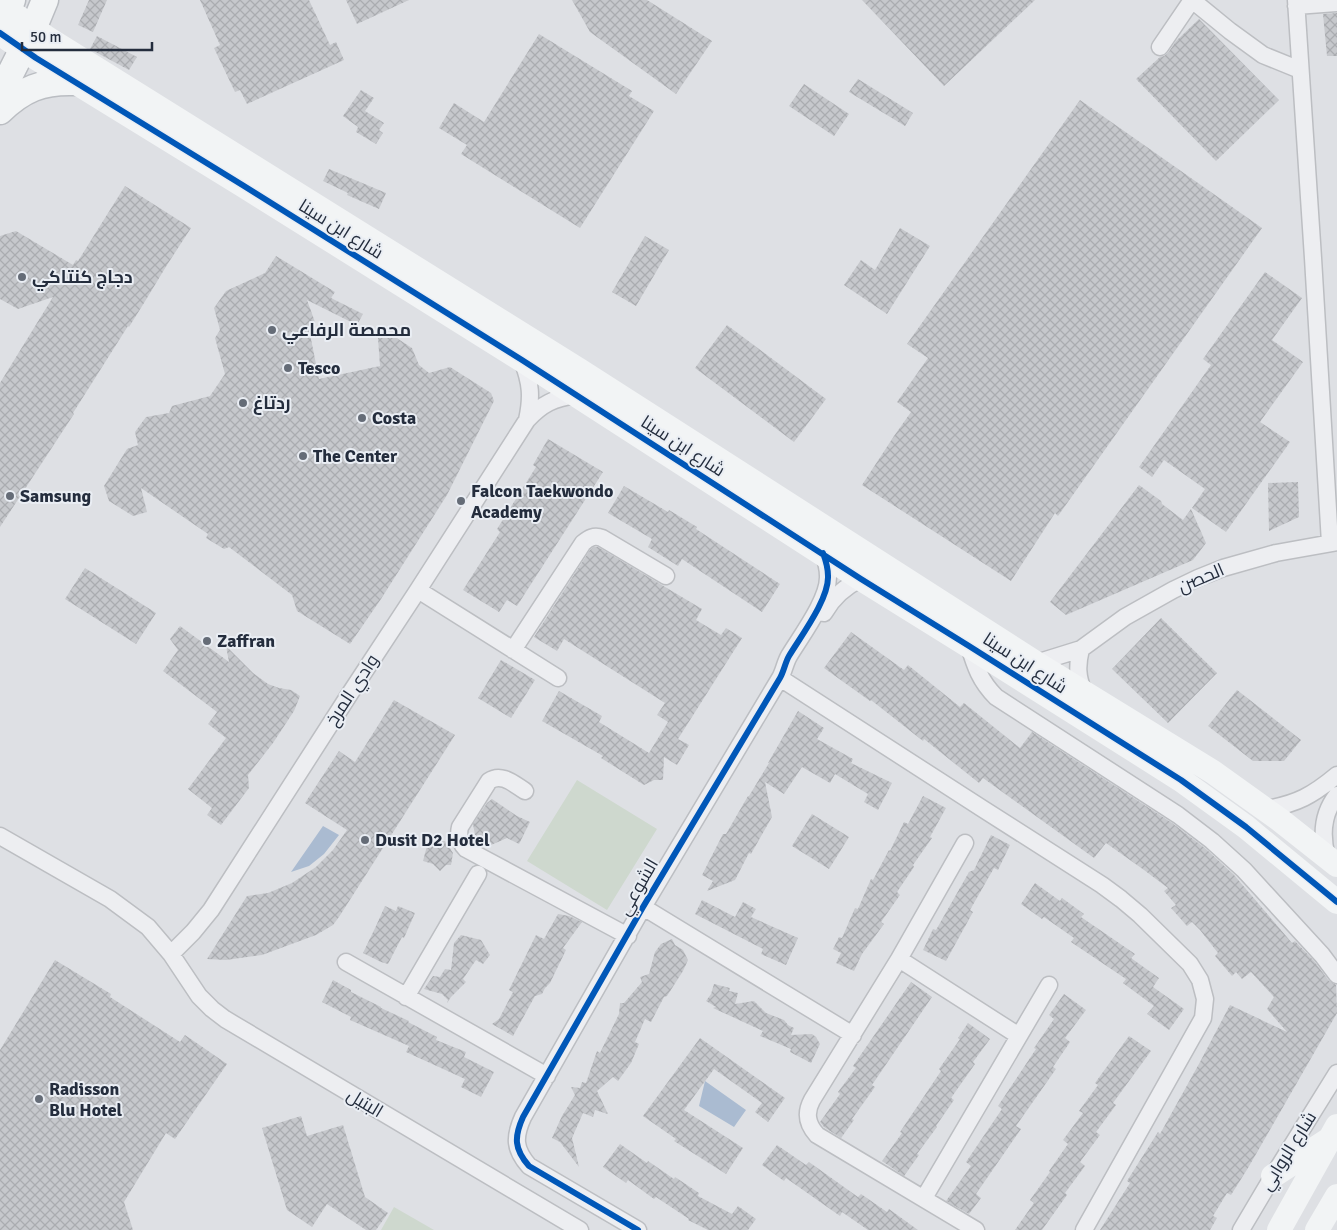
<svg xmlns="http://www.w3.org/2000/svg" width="1337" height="1230" font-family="Signika,Cairo,sans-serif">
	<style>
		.park { fill: #ced8ce }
		.water { fill: #aabbd1 }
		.building { fill: url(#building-cross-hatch) }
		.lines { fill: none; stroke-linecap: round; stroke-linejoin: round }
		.street-casing { stroke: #bcbec2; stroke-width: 19 }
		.primary-casing { stroke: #babdc2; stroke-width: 29 }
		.street { stroke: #edeef1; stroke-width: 16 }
		.secondary { stroke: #f2f4f5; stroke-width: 24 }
		.primary { stroke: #f2f4f5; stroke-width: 26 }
		.cycleway-casing { stroke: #eaeef4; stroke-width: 9 }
		.cycleway { stroke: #0057b8; stroke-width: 6 }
		.poi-dot { fill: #656c77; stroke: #eaeef4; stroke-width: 2 }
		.labels { text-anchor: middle; stroke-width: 4; stroke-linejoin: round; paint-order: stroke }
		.street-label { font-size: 18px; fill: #242d3d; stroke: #eaeef4 }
		.poi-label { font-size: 18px; font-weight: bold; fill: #242d3d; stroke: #eaeef4; text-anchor: start }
	</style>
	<defs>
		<pattern id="building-cross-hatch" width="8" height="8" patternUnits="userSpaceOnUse" patternTransform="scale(1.25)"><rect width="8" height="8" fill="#c6c8cc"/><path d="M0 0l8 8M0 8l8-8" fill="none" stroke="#aaacb0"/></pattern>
	</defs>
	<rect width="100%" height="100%" fill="#dee0e4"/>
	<path class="park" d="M577,780L657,829L607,910L527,861Z
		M394,1207L434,1230H381Z"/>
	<path class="water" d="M323,826L339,835L324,854L309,866L291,872Z
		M705,1081L746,1110L734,1127L699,1106Z"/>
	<path class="building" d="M89,0H107L93,32L78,25Z
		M200,0H309L330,45L336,42L344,60L247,104L240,90L235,92L214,48L220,45Z
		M346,0H409L357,24Z
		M572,0H647L712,41L676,94L590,32Z
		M862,0H1035L944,86Z
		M1337,13V56H1327L1323,14Z
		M1199,19L1279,100L1216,161L1136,79L1160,57L1164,56L1168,53L1176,41Z
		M539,34L632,91L629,96L654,111L580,228L461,154L467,145L439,128L454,103L484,122Z
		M97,36L137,57L129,70L90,49Z
		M858,79L913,113L905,126L849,92Z
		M804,84L849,114L834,136L789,106Z
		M361,90L374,98L365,111L384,123L379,130L383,133L376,144L356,132L358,127L343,116Z
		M1080,100L1262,228L1058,516L1055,513L1011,581L862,485L894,436L911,412L897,402L928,358L907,344Z
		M329,169L386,193L379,209L347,195L348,193L323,181Z
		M125,186L191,228L167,265L144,303L129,327L128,326L73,413L74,414L0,527V383L53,297L18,309L0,299V236L16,231L73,265L76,260L78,261Z
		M900,228L930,246L887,314L844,285L861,260L875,270Z
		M645,236L669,250L636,306L612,292Z
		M276,256L335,292L331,298L363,314L357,325L307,300L315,322L309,329L319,379L380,366L378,338L389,333L412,348L419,365L429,373L450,367L491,393L494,401L447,495L381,599L350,644L297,611L292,595L229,547L224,549L206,538L208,534L141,488L147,512L133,516L109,501L104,486L127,449L138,445L135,432L146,417L169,413L172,406L210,396L225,374L215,338L220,330L214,308L226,291L265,273Z
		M1265,272L1302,298L1272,340L1303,362L1260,422L1290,442L1226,532L1192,508L1205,489L1164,460L1152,477L1139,467L1211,365L1203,359Z
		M727,325L826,399L794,442L695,368Z
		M548,439L603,472L517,606L507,600L499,612L463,590L500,532L497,529L536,467L533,465Z
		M1298,482L1299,517L1269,531L1268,483Z
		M1139,485L1161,501L1162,504L1183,520L1191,509L1206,543L1193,560L1066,615L1050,602Z
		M624,486L668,512L669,510L697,527L696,529L780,584L762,612L682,559L678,566L648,547L652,539L608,513Z
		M594,547H598L702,609L696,620L721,635L726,628L742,638L678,739L689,745L677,765L664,757L663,780H654L644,785L601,758L603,756L542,721L559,691L602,716L599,722L649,753L668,722L657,715L665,703L564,639L557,651L534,637L590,550Z
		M85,568L156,613L136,644L65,599Z
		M1161,618L1217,673L1168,723L1112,669Z
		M180,626L229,662L226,646L253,673L268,684L279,688L291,690L300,696L294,711L273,743L248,775L249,788L221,825L207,815L212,808L188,789L226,738L208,724L217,712L163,671L178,650L170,639Z
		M851,632L904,670L908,665L960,707L964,703L1020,748L1032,732L1172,823L1206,849L1234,875L1292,943L1295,941L1314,961L1329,981L1336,985L1337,1013L1248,1168L1231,1195L1227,1193L1213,1216L1217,1218L1210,1230H1100L1130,1183L1127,1181L1158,1132L1160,1134L1200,1062L1230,1005L1287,1032L1267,1009L1274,997L1251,972L1242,979L1236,972L1232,976L1215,956L1218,953L1200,930L1192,922L1187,926L1171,908L1176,905L1164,891L1168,888L1144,870L1106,843L1094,858L983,778L979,783L924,739L923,741L871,700L870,701L824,668Z
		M501,660L535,680L511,718L478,698Z
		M1237,690L1301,740L1284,761H1253L1208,726Z
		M394,700L455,735L339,917L333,925L316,935L262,955L226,960L207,959L247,896L268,893L292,883L316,867L333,850L347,830L305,803L339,751L355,762Z
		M798,711L824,728L817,739L853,759L851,763L892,783L878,810L864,802L868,794L835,774L830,783L802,767L784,794L765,782L772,817L751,854L749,853L735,880L707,891L713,881L702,875L723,834H726L748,796H749L769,763H768Z
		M923,796L946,808L930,837L932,838L913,865L914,867L897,892L900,895L881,922L884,924L862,954L854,971L836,963L841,953L833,949L839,937L842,938L855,908L858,909L871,879L873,880L889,850L890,851L904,822L908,824Z
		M492,799L517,816L530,822L519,844L507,838L491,845L475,835L473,824L487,803Z
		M812,814L849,837L829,869L792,846Z
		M991,835L1010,845L998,870L994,868L970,910L973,912L946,961L923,950L933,929L936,930L969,872L974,870Z
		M445,841L453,853L451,865H446L440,871L433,864L423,861L428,842Z
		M1035,883L1060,901L1062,898L1084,914L1081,917L1135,954L1131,958L1159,978L1153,987L1184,1009L1169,1030L1147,1014L1154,1006L1123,983L1126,979L1071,942L1074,938L1044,917L1042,919L1021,904Z
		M702,900L735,917L743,902L756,909L751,917L798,938L786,965L761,954L763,949L695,914Z
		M385,906L396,911L398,906L415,913L404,938L402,937L388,964L381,962L363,953L376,926Z
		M558,914L569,916L582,922L563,948L566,950L550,983L545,988L542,994L535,996L513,1036L492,1024L499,1019L513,992L509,990L536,935L544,939Z
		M461,935L481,940L490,955L483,964L476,960L463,979L466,982L451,997L447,1003L448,1000L442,994L424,989L433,976L440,977L445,969L451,970L454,943Z
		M672,939L675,945L683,950L688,960L683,971L667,996L664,997L651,1022L645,1019L635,1042L639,1044L631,1063L618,1081L613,1077L597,1091L608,1114L595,1110L593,1117L583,1113L572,1138L579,1167L560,1142L552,1138L562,1116L575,1095L571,1087L580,1088L582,1082L586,1083L597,1051L600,1053L619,1014L620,1003H624L642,982L640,977L649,974L655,952L661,944Z
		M55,960L111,994L110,997L180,1042L185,1035L227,1064L175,1139L166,1133L124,1202L133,1230H0V1050Z
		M333,980L351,990V992L381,1007V1008L409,1021L408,1022L437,1037L436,1040L466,1052L464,1057L494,1072L481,1097L461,1087L465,1079L406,1052L409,1046L350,1020L351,1017L322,1002Z
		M911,982L932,997L872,1085L875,1087L852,1119L854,1120L841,1138L824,1127L820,1122L840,1094L838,1092L856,1068L853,1066Z
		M714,984L730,988L729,991L738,993L735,1004L754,1001L766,1013L784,1020L788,1025L794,1028L791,1035L812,1034L816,1037L820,1044L811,1063L790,1052L791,1049L760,1036L763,1031L713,1008L716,1007L706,1001L711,994Z
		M1064,994L1086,1010L1065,1038L1070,1042L1053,1067L1056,1069L1016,1126L1021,1129L976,1194L981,1198L969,1214L946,1201L971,1166L966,1162L1002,1109L998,1106L1036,1049L1034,1048L1054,1019L1049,1015Z
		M968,1023L990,1039L973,1062L975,1064L951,1098L954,1100L936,1126L937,1127L917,1154L919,1155L904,1176L882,1161L902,1133L900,1132L941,1071L939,1069L960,1039L958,1038Z
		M1129,1036L1151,1051L1113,1103L1116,1105L1096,1132L1100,1135L1080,1162L1085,1166L1065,1193L1067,1195L1042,1230H1015L1034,1203L1030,1200L1050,1172L1049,1171L1068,1144L1063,1140L1083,1113L1079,1111L1098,1085L1095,1083Z
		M700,1038L785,1098L768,1122L755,1112L762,1103L714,1069L684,1110L743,1148L726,1174L674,1141L676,1139L643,1116Z
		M301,1116L307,1136L343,1125L365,1197L388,1213L376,1230H366L327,1204L312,1227L287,1210L262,1128Z
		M620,1144L647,1163L648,1161L674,1179L675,1177L699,1193L698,1196L732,1214L738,1206L756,1219L748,1230H708L688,1220L689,1219L656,1197L654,1199L628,1180L626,1183L603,1167Z
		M777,1145L806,1165L809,1162L858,1197L861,1194L887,1212L889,1209L918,1230H868L842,1212L840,1216L786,1178L784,1181L762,1165Z"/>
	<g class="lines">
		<g class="street-casing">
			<path id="street" d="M1192,0L1230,31L1263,55L1300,70
				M1296,0L1313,258L1330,543
				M1296,6L1337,3
				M1160,47L1192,0
				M522,360C531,383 532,397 527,420
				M418,590L558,678
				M824,613C833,597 844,587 861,579
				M969,646C975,666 980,681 996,697L1178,815L1212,841L1244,870L1322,955L1337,975
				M1081,649C1077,665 1077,677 1084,692
				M513,650L583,543C589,538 594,535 602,538L666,576
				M1036,663L1081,649L1125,617L1173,590L1198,578L1223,568L1276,553L1337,542
				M780,678L983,809L1102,885L1121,899L1140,915L1190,964L1200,980L1205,999L1203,1018L1084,1230
				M525,791C515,785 502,772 489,781L460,827C458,835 459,842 466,849L628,936
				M1266,809C1297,804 1313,795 1337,775
				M0,836L110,899L148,927L171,954L199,996L212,1009L225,1019L580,1230
				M965,843L899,959L812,1100C805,1113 807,1124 817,1135L976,1230
				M1327,857C1321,835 1322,814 1337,795
				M643,907L853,1035
				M171,954L193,932L211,910L349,695L418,590L527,420C542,404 554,398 576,395
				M899,959L1019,1036
				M346,962L547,1076
				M406,997L478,874
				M924,1198L1049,985
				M638,1230L529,1166C514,1149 514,1137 523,1117L643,907L780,678C784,671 785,663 789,656C801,636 829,599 828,576C828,568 826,561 823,553
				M1241,1230L1273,1176L1337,1073"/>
		</g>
		<g class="primary-casing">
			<path id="primary" d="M12,0C11,3 8,8 8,11C7,25 15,39 23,49
				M0,94L33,29L45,0
				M0,111C23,89 42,81 74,82"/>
		</g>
		<use href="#street" class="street"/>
		<path class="secondary" d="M18,17L47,38L579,370L1036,663L1213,772L1280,820L1337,865
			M8,39L36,58L244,186L522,360L861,579L969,646L1181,780L1246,827L1337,902
			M1273,1176L1328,1140
			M1279,1230L1337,1126
			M1317,1230L1337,1196"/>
		<use href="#primary" class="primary"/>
		<g class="cycleway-casing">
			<path id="cycleway" d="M0,33L36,58L244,186L522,360L861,579L969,646L1181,780L1246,827L1337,902
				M638,1230L529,1166C514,1149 514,1137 523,1117L643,907L780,678C784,671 785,663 789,656C801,636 829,599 828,576C828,568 826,561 823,553"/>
		</g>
		<use href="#cycleway" class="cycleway"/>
	</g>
	<g class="poi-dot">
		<circle cx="22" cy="277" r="5"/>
		<circle cx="272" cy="330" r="5"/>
		<circle cx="288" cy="368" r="5"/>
		<circle cx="243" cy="403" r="5"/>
		<circle cx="362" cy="418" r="5"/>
		<circle cx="303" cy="456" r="5"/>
		<circle cx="10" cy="496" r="5"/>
		<circle cx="461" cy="501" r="5"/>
		<circle cx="207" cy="641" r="5"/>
		<circle cx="365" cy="840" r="5"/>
		<circle cx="39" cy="1099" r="5"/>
	</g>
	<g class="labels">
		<g class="street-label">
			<text transform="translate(341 229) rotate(32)" y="6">شارع ابن سينا</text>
			<text transform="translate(683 446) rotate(33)" y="6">شارع ابن سينا</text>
			<text transform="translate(1201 578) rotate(-23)" y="6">الحصن</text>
			<text transform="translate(1025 663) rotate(33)" y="6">شارع ابن سينا</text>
			<text transform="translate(352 690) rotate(-57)" y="6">وادي المرخ</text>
			<text transform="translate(638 887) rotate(-60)" y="6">الشوعي</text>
			<text transform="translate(365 1103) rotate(31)" y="6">البتيل</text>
			<text transform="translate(1288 1151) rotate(-58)" y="6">شارع الروابي</text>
		</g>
		<g class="poi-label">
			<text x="32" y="283">دجاج كنتاكي</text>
			<text x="282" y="336">محمصة الرفاعي</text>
			<text x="298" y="374">Tesco</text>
			<text x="253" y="409">ردتاغ</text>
			<text x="372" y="424">Costa</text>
			<text x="313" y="462">The Center</text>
			<text x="471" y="497">Falcon Taekwondo<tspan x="471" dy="21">Academy</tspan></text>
			<text x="20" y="502">Samsung</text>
			<text x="217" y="647">Zaffran</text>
			<text x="375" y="846">Dusit D2 Hotel</text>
			<text x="49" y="1095">Radisson<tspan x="49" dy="21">Blu Hotel</tspan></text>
		</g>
	</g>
	<path d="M22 42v8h130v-8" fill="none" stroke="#242d3d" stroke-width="2.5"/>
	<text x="30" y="42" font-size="15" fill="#242d3d" stroke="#eaeef4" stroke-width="4" paint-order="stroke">50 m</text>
</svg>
